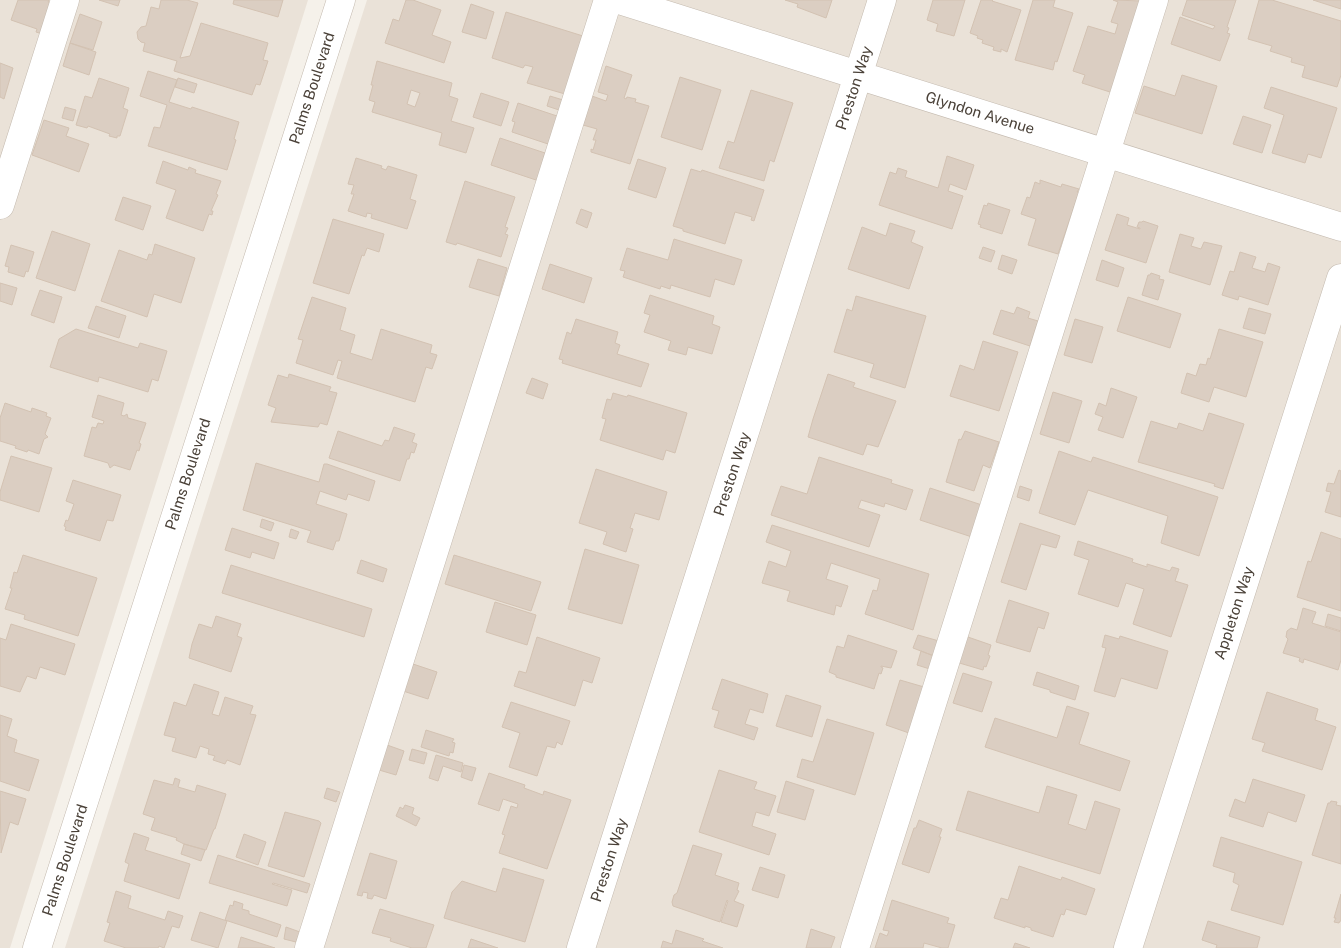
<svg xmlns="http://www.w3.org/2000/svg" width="1341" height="948" font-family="'Public Sans',sans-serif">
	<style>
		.residential { fill: #eae2d8 }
		.building { fill: #dbcec2; stroke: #d3c2b2; fill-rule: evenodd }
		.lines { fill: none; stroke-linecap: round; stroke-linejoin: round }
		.minor-casing { stroke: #c4baaf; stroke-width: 29 }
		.minor { stroke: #fff; stroke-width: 28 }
		.labels { text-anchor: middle; stroke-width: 4.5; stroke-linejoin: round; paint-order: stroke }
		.street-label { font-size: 15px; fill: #4a4138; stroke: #fff }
	</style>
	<rect width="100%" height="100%" fill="#f5f1ea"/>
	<path class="residential" d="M0,0H308L10,948H0Z
		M367,0H1341V948H65Z"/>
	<path class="building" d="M18,0H49L48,2L56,5L45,35L36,32L37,29L11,20Z
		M99,0H120L118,6Z
		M161,0H187L198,3L180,58L190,56L201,23L268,43L263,60L268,61L260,85L256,84L252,95L174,71L177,61L143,51L145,43L141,42L138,39L137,32L141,27L146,26L151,7L159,9Z
		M234,0H283L278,17L233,4Z
		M406,0H413L441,10L432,35L451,42L444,63L385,43L393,19L399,21Z
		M785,0H832L826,18L797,7L798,4Z
		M933,0H965L954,36L936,31L938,24L927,20Z
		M981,0H993L992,1L1021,10L1007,52L1001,49V52L993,50L994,47L982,43L983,40L977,38L978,36L970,33Z
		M1033,0H1055L1053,7L1073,13L1057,62L1055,61L1053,70L1015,60Z
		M1113,0L1142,1L1113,93L1082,83L1085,75L1073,71L1088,26L1115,34L1118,24L1111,22L1118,2Z
		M1187,0H1236L1227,27L1229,28L1227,33L1230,34L1220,61L1171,44L1180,17L1213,29L1215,26L1182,15Z
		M1259,0H1272L1341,21V75L1337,87L1302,77L1305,66L1291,62L1292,58L1270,51L1272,46L1248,39Z
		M1313,0H1341V9Z
		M471,4L494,12L486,39L462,32Z
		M506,12L583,36L565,94L527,83L533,67L525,65L523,68L492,58Z
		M80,14L102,22L93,50L70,43Z
		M70,43L96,52L89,75L63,66Z
		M377,61L452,83L449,96L458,99L451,121L474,128L466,153L439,145L442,133L372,112L375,102L369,100L373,85H371ZM411,90L420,93L415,107L407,104Z
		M0,63L13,68L4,99L0,97Z
		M606,66L632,75L624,98L626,99L627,97L636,99L635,102L649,106L630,164L591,152V149L593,150L596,140H593L597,129L583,125L592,96L606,101L608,95L598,92Z
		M148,71L177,80L169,102L191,109L192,107L239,122L234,139L236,140L227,170L148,146L154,127L160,128L167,105L140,96Z
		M1182,75L1217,86L1202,134L1135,113L1144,86L1175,96Z
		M680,77L721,90L702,150L661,137Z
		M99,78L129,88L123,108L128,110L120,136H117V138L109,136L110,134L88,126L87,128L76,125L85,96L92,98Z
		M178,78L197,84L194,93L175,87Z
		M1271,87L1337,108L1321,158L1308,154L1305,163L1272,153L1284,115L1264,108Z
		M751,90L793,103L774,162L770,160L764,181L719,168L728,141L734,143Z
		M481,93L509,102L501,126L473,117Z
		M550,96L563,100L559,110L547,106Z
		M518,103L560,117L551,145L512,132L515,122L512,121Z
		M65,107L76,110L73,121L62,118Z
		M1243,116L1271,125L1262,153L1233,144Z
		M44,120L69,128L66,136L89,144L79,172L32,155Z
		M500,138L545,153L543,160H546L539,181L491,165Z
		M947,156L974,165L966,190L950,184L948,191L963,196L952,229L879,205L890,172L896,174L898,168L907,171L905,177L938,188Z
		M356,158L382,166L381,168L386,170L388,166L417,175L410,199L416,201L407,229L371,218L372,214L367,213L366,217L348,211L354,194H351L354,185L348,184Z
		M638,159L666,168L656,198L628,189Z
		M163,161L188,170L189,167L196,170L195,173L221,181L216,194L218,195L211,211H213L212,215L209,214L203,231L166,218L176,190L156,183Z
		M691,169L701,172L702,170L764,190L754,221L751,220L752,217L735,212L725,244L683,231V229L673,226Z
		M1040,180L1061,187L1062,184L1079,189L1077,192L1081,193L1080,196L1078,195L1058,254L1028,245L1036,219L1021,214L1027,197L1030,198L1035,182L1040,184Z
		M465,181L515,197L505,227L508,228L505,234L508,235L501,257L457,243L456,245L446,242Z
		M123,197L151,206L143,230L115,220Z
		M988,203L1010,210L1002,234L980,227L981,225L978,224L984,205L987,206Z
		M581,209L592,213L587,228L576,223Z
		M1117,214L1129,218L1127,225L1140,229V228L1137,227L1139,222H1142L1143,221L1158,226L1146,263L1105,250Z
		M333,219L384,234L379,252L367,248L364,256L362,255L349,294L313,283Z
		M890,223L915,231L911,242L923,247L909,289L848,269L862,227L886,236Z
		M52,231L90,244L75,291L36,278Z
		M1180,234L1194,238L1191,246L1201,249L1204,242L1222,246L1210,285L1169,272Z
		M674,239L742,260L734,285L715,279L710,297L671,285L670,289L661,286L660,289L623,277L625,271L620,270L627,248L668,260Z
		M155,244L195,258L181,303L154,294L147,317L101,301L119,250L147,260L149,254L152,255Z
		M11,245L34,252L28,272L26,271L24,277L8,272L9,267L5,266Z
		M983,247L995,251L991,262L979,258Z
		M1240,252L1256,257L1252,268L1265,272L1268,263L1280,267L1268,305L1239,296L1238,300L1222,295L1230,271L1234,272Z
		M1002,255L1017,260L1012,274L998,269Z
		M478,259L507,268L499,296L469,287Z
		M1102,260L1124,268L1118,287L1096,280Z
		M550,264L592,278L584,303L542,289Z
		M1151,273L1160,276L1159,279L1164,280L1158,300L1142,295L1148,275H1150Z
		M0,283L17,288L12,305L0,301Z
		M40,290L62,297L54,323L31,315Z
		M650,295L714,316L712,324L720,327L712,354L688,347L686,355L668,350L671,341L644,332L650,315L644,313Z
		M856,296L926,316L905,388L870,377L874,364L834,352L847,309L852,311Z
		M312,297L346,308L340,330L355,335L350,353L372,360L381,329L432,345L430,353L437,355L432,369L426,367L415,402L337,378L342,361L338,360L333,375L296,363L303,340L298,339Z
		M1128,297L1181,314L1170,348L1117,331Z
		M96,306L126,316L119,338L88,328Z
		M1017,307L1030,312L1028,318L1038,321L1030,346L993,334L1001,310L1014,314Z
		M1249,308L1271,314L1265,334L1243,328Z
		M576,319L618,332L615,343L620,345L617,354L649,364L641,387L562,363L563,360L559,359L567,332L571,334Z
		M1075,319L1103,327L1092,363L1064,355Z
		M76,329L138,348L140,343L167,351L158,381L152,379L148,392L99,377L98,382L50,367L59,339Z
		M1219,329L1263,342L1246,397L1214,387L1209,402L1181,393L1187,373L1196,376L1200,364L1206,365L1208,358L1210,359Z
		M983,341L1018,352L999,411L950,396L960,365L974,370Z
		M289,374L331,387L329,391L337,393L327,425L320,423L318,427L271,422L276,408L268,405L278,375L288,378Z
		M828,374L855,383L853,387L896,401L878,447L867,444L863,455L808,437L813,419Z
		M532,378L548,384L543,399L526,393Z
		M1111,388L1137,397L1123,438L1098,430L1103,417L1095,414L1099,403L1106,406Z
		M1053,392L1082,401L1069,443L1040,434Z
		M613,393L627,397L628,395L687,413L675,453L666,450L663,460L600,440L606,419L602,418L607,399L611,400Z
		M98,395L124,403L121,415L124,416L127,414L128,418L146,423L139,443L141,444L139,451L137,450L130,470L114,465L110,468L108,463L84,456L92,427L96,428L98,423L103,424L104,421L92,417Z
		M5,403L31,412L32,408L47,413L46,416L51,418L45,434L48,437L44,439L39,454L28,450L27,452L15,448L16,446L0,441V418Z
		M1209,413L1244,424L1223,489L1214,486L1215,484L1138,462L1151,421L1177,429L1179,423L1203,431Z
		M394,427L415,434L412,442L417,444L414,453L411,452L409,459H407L400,481L329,458L338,431L382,446L385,440L389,441Z
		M965,431L999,442L990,468L983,465L974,491L946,482L959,439L961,440Z
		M1059,451L1091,462L1093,457L1218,497L1199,556L1161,543L1168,516L1088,490L1075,525L1039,513Z
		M11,456L52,468L39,512L0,500V492Z
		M819,457L892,480L891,483L913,490L906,510L885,503L884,507L861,500L858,508L880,515L869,547L771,515L781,486L807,494Z
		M256,463L319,482L324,464H327L375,481L369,501L348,494L346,500L320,491L316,504L347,514L339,541H336L333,550L307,542L311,531L243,510Z
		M596,469L667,492L659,520L635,513L630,528L633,529L626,552L603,544L607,532L579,523Z
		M1339,470L1341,471V517L1325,512L1331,492L1326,491L1328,483L1334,484Z
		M73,480L121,495L113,521L107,520L100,541L65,530L66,527L64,526L66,520L68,521L74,504L66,501Z
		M1020,486L1032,490L1029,501L1017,497Z
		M930,488L985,506L975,538L920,520Z
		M262,519L274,523L271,531L260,527Z
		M1020,523L1060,536L1056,548L1041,544L1026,590L1001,582Z
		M772,525L929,574L913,630L865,614L873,590L877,591L880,579L831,563L826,579L848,586L841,607L836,605L834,615L787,601L790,591L762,583L769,561L786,567L791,551L766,542Z
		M232,528L279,543L274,559L252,552L250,558L225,550Z
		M291,529L299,532L296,539L289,537Z
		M1321,532L1341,539V611L1297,597L1308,561L1311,562Z
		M1078,541L1133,559L1132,562L1147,567V564L1170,571L1172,567L1179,569L1175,581L1188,585L1171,637L1133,624L1144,589L1126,583L1118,607L1078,594L1089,560L1074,555Z
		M585,549L639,565L622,624L568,609Z
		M23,555L97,578L78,636L24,619L25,615L5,609L12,588H10L14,572L17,573Z
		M454,555L541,582L531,611L445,584Z
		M361,560L387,569L383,582L357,573Z
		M231,565L372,609L364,637L222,593Z
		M1009,600L1049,613L1044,629L1038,627L1030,652L996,642Z
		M495,602L536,615L527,645L486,632Z
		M1303,608L1316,612L1312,623L1341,632V660L1338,670L1304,659L1303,663L1299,661L1300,658L1283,653L1288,639L1286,637L1287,631L1291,628L1297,630Z
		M1328,614L1341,618V631L1325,626Z
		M216,616L241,624L237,636L242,638L231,672L189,658L192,644L199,624L212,628Z
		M11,624L75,644L65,675L40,667L36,679L27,676L20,692L0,686V638L6,640Z
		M848,635L897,651L891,668L881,666V667L883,668L881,674L879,673L874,689L836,677V675L829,672L837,646L844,648Z
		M918,635L939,641L934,656L913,648Z
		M1105,635L1119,639L1120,636L1168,651L1157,689L1121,678L1115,697L1094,691L1106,648L1102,647Z
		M965,636L991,645L988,655L990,656L986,667L984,666L983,670L956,662Z
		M537,637L600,658L592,683L583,680L575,706L514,686L519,671L526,673Z
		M921,651L934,656L933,670L917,665Z
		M413,664L437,672L428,699L403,691Z
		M1037,672L1079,686L1075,700L1050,692V690L1033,685Z
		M963,673L992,682L982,712L953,703Z
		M722,679L768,694L763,713L750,709L745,724L758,728L754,740L714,727L719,711L712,709Z
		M900,680L924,687L909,733L886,725Z
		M194,684L219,692L212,714L219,716L225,697L253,706L250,714L256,715L240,765L227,760L225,764L213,760L215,756L208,754L209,749L200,746L196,758L172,751L176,738L164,735L174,702L186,706Z
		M1267,692L1318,709L1315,720L1336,727L1322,770L1262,751L1265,743L1252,739Z
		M786,695L821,706L812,737L776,726Z
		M511,702L570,721L562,745L557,742L555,748L547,746L537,776L509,767L520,733L502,727Z
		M1067,706L1089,713L1079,744L1130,761L1120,791L985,747L995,718L1057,738Z
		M0,715L12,719L7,736L17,740L14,752L39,760L29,791L0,781Z
		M827,719L874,733L855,795L797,777L802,759L813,762Z
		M426,730L454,739L452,742L455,743L453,753L450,752L449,756L421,747Z
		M387,745L404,751L396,775L379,770Z
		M412,749L427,753L424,764L409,760Z
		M436,755L463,763L461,772L443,766L438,781L429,778Z
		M464,765L476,768L472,781L461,777Z
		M719,770L757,782L754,789L776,796L769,816L756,812L752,826L776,834L769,855L699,832Z
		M489,773L525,785L524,788L543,795L544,791L571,800L547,869L499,853L505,835L502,834L511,806L517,808L518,804L503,799L499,811L478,804Z
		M175,778L180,780L178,787L195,792L197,785L226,794L215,829H214L206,850L184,844L176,840L177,838L151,830L155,818L143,814L154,780L173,785Z
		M1253,779L1305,795L1296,822L1268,812L1263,827L1229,816L1235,799L1245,803Z
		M786,781L814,790L805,820L777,812Z
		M1047,786L1077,795L1068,824L1086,830L1095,801L1120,809L1100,874L956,830L968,791L1039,813Z
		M327,788L340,792L336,802L324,798Z
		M0,791L26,799L18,825L10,822L1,853Z
		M1331,801L1337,802L1336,805L1341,806V864L1312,855L1328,803H1330Z
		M405,805L414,808L412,814L420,818L416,826L396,816L400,807L403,809Z
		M285,812L319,821L321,823L304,877L268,866Z
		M919,820L942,829L939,837H941L929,873L902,864L914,828H916Z
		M134,833L149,838L145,850L190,864L179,899L124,881L129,864L125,862Z
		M244,834L266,842L258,865L236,857Z
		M1221,837L1302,862L1283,925L1231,910L1239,885L1233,882L1235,873L1213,866Z
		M184,844L205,850L201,861L181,854Z
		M693,845L722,854L715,875L739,883L737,890L739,891L734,901L744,905L737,927L721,922L728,901L727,900L720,922L673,906L672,902L674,895L677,893Z
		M370,853L397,861L386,899L374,895L372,899L367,898L368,893L363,892L362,896L357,895Z
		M218,855L310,884L307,893L273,883L272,884L292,890L287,906L209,883Z
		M1019,866L1061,880L1062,877L1095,889L1086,915L1066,909L1064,915L1061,914L1053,937L1031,930V928L1025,926V928L994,918L1001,898L1008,900Z
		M760,867L785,875L778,898L752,890Z
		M503,868L544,880L525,942L444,918L452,892L462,881L496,892Z
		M116,891L131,896L128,908L165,920L168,911L183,916L179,928L172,926L164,948L159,946L158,948H126L104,941L110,923L107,922Z
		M1341,894V921H1340L1339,923L1334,922L1336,918H1334Z
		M892,900L949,918L947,923L955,925L948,948H942L924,943L923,948H875L880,933L887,936L889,931L883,930Z
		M234,901L243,904L242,909L249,911V914L281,925L277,937L225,920L230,905L233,906Z
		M380,909L434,925L426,948H412L390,941L391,938L372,933Z
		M200,912L227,921L218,948L191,940Z
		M1208,921L1260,937L1257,948H1216L1217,945L1202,940Z
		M286,927L300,932L296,942L284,939Z
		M811,929L835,937L831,948H806Z
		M676,930L704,939L702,941L723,948H661L663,941L672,944Z
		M241,937L275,948H238Z
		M471,939L498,948H468Z
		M1015,943L1030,948H1013Z"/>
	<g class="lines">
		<g class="minor-casing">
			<path id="minor" d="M619,0L1341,227
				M0,205L65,0
				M37,948L341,0
				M309,948L608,0
				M581,948L882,0
				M855,948L1154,0
				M1128,948L1341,278"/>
		</g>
		<use href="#minor" class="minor"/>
	</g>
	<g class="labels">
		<g class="street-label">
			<text transform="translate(312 88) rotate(-72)" y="5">Palms Boulevard</text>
			<text transform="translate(854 88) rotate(-72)" y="5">Preston Way</text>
			<text transform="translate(980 113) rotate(17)" y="5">Glyndon Avenue</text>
			<text transform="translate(188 474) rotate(-72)" y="5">Palms Boulevard</text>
			<text transform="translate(732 474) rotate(-72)" y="5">Preston Way</text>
			<text transform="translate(1234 613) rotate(-72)" y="5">Appleton Way</text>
			<text transform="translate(65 860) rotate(-72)" y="5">Palms Boulevard</text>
			<text transform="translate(609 860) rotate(-72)" y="5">Preston Way</text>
		</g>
	</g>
</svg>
